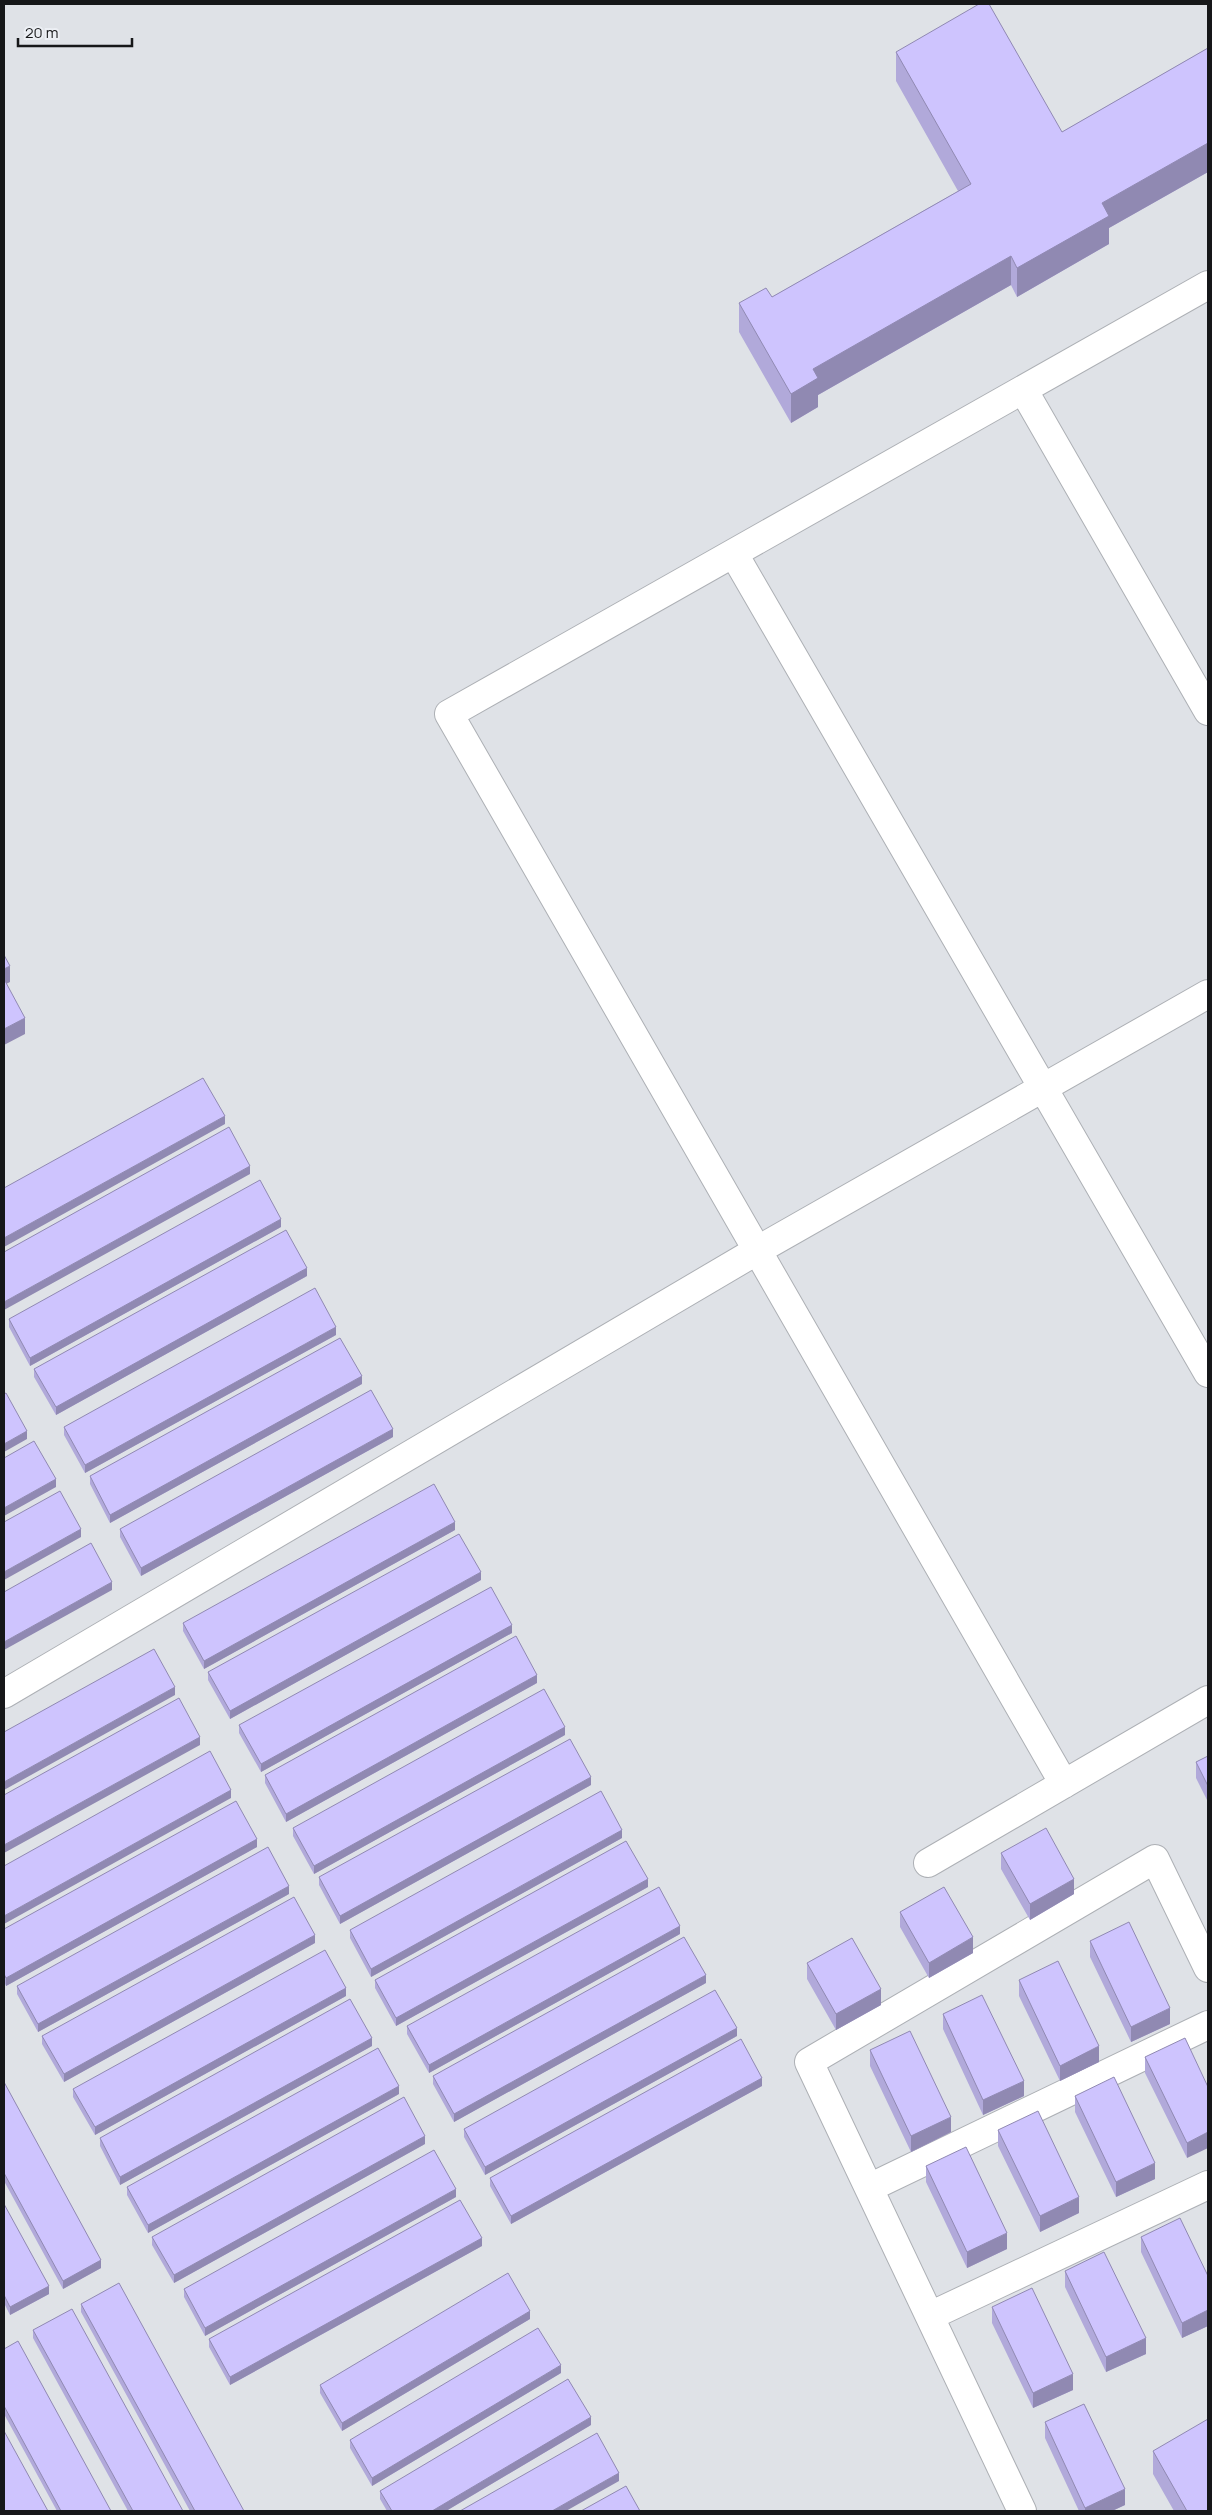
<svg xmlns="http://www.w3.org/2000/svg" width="1212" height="2515" font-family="Manrope,sans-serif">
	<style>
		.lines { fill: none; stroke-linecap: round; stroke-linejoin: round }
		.minor-casing { stroke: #adb0b5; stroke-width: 30 }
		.minor { stroke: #fff; stroke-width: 28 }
		.wall { fill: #b1a9da }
		.shaded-wall { fill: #9089b2 }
		.building { fill: #cec4fe; stroke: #9089b2 }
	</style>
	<rect width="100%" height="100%" fill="#dfe2e7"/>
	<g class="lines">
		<g class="minor-casing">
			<path id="minor" d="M1024,391L1208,711
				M734,554L1208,1373
				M4,1694L758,1250L1208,994
				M1064,1784L449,714L1208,285
				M928,1863L1208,1700
				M869,2188L1208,2025
				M930,2316L1208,2185
				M1022,2511L809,2062L1155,1859L1208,1968"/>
		</g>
		<use href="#minor" class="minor"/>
	</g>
	<path class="wall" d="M1208,48V172L1109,228V244L1017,297L1011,285L818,395V407L791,423L739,332V303L772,297L958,191L896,81V52L1062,132Z
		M281,1227L30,1366L9,1327V1319Z
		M307,1276L56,1415L34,1377V1369Z
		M336,1335L85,1473L64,1435V1427Z
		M362,1384L110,1523L90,1484V1476Z
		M393,1437L141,1576L120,1537V1529Z
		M455,1530L204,1669L183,1631V1623Z
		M481,1580L230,1719L208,1680V1672Z
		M512,1633L261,1772L239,1733V1725Z
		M537,1683L286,1822L265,1783V1775Z
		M565,1735L314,1874L293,1836V1828Z
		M1208,1756V1802L1196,1778V1762Z
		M591,1785L340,1924L319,1885V1877Z
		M622,1838L371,1977L350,1938V1930Z
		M257,1847L6,1986L4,1982V1929Z
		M1001,1853L1074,1894L1030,1920L1001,1869Z
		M648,1887L396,2026L375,1988V1980Z
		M289,1894L38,2032L17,1994V1986Z
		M900,1912L973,1953L929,1978L900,1927Z
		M680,1934L429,2073L407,2034V2026Z
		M1090,1941L1170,2024L1131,2042L1090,1957Z
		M315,1943L64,2082L42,2044V2036Z
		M807,1963L881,2005L836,2030L807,1979Z
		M1019,1980L1099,2062L1060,2081L1019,1996Z
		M706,1983L454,2122L433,2084V2076Z
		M346,1996L95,2135L73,2097V2089Z
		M943,2014L1024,2096L983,2115L943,2029Z
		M737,2036L485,2175L464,2137V2129Z
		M372,2046L120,2185L100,2146V2138Z
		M870,2050L951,2132L911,2152L870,2066Z
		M1145,2057L1208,2087L1187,2158L1145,2073Z
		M4,2082L101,2268L63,2289L4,2181Z
		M762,2086L511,2224L490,2186V2178Z
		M399,2094L148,2233L127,2195V2187Z
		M1075,2096L1155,2179L1116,2197L1075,2112Z
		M998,2130L1079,2213L1040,2232L998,2146Z
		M425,2144L174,2283L152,2245V2237Z
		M926,2166L1007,2249L967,2268L926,2182Z
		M456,2197L205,2336L184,2297V2289Z
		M4,2204L49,2294L10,2315L4,2303Z
		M1141,2237L1208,2276V2326L1182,2338L1141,2252Z
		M482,2246L230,2385L209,2347V2339Z
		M1065,2271L1146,2354L1106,2372L1065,2287Z
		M81,2304L244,2511H190L81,2312Z
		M992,2307L1073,2390L1033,2408L992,2323Z
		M530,2319L342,2431L320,2393V2385Z
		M33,2330L183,2511H128L33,2338Z
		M4,2349L111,2511H57L4,2414Z
		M561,2373L372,2486L350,2448V2440Z
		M1045,2422L1125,2505L1112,2511H1079L1045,2438Z
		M591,2425L446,2511H387L380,2499V2491Z
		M1153,2451L1208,2511H1174L1153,2474Z"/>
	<path class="shaded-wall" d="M1208,143V172L1109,228V244L1017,297V268L1102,203Z
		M1011,256V285L818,395V407L791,423V394L813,369Z
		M10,966V982L4,985V969Z
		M25,1018V1034L4,1045V1029Z
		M225,1116V1124L4,1247V1238Z
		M250,1166V1174L4,1310V1302Z
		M281,1219V1227L30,1366V1358Z
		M307,1268V1276L56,1415V1407Z
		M336,1327V1335L85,1473V1465Z
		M362,1376V1384L110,1523V1515Z
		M393,1429V1437L141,1576V1568Z
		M27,1431V1439L4,1452V1444Z
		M56,1479V1487L4,1516V1508Z
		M455,1522V1530L204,1669V1661Z
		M81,1529V1537L4,1580V1572Z
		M481,1572V1580L230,1719V1711Z
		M112,1582V1590L4,1650V1642Z
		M512,1625V1633L261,1772V1764Z
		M537,1675V1683L286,1822V1814Z
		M175,1687V1695L4,1790V1782Z
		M565,1727V1735L314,1874V1866Z
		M200,1737V1745L4,1853V1845Z
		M591,1777V1785L340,1924V1916Z
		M231,1790V1798L4,1924V1916Z
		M622,1830V1838L371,1977V1969Z
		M257,1839V1847L6,1986V1978Z
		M648,1879V1887L396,2026V2018Z
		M1074,1879V1894L1030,1920V1904Z
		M289,1886V1894L38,2032V2024Z
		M680,1926V1934L429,2073V2065Z
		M315,1935V1943L64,2082V2074Z
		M973,1937V1953L929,1978V1963Z
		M706,1975V1983L454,2122V2114Z
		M346,1988V1996L95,2135V2127Z
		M881,1989V2005L836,2030V2014Z
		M1170,2008V2024L1131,2042V2027Z
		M737,2028V2036L485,2175V2167Z
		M372,2038V2046L120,2185V2177Z
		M1099,2046V2062L1060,2081V2066Z
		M762,2078V2086L511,2224V2216Z
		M1024,2081V2096L983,2115V2100Z
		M399,2086V2094L148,2233V2225Z
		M951,2117V2132L911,2152V2136Z
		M1208,2132V2148L1187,2158V2143Z
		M425,2136V2144L174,2283V2275Z
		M1155,2163V2179L1116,2197V2182Z
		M456,2189V2197L205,2336V2328Z
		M1079,2197V2213L1040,2232V2216Z
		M1007,2233V2249L967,2268V2252Z
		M482,2238V2246L230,2385V2377Z
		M101,2260V2268L63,2289V2281Z
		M49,2286V2294L10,2315V2307Z
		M1208,2310V2326L1182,2338V2323Z
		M530,2311V2319L342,2431V2423Z
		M1146,2338V2354L1106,2372V2357Z
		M561,2365V2373L372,2486V2478Z
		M1073,2374V2390L1033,2408V2393Z
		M591,2417V2425L446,2511H432Z
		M619,2473V2481L566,2511H552Z
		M1125,2489V2505L1112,2511H1085V2508Z"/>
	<path class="building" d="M979,4H989L1062,132L1208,48V143L1102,203L1109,216L1017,268L1011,256L813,369L818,378L791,394L739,303L766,288L772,297L971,184L896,52Z
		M4,955L10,966L4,969Z
		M4,979L25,1018L4,1029Z
		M203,1078L225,1116L4,1238V1188Z
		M229,1127L250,1166L4,1302V1252Z
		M260,1180L281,1219L30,1358L9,1319Z
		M286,1230L307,1268L56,1407L34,1369Z
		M315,1288L336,1327L85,1465L64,1427Z
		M340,1338L362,1376L110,1515L90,1476Z
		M371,1390L393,1429L141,1568L120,1529Z
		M6,1393L27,1431L4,1444V1394Z
		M34,1441L56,1479L4,1508V1458Z
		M434,1484L455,1522L204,1661L183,1623Z
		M60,1491L81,1529L4,1572V1522Z
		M459,1534L481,1572L230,1711L208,1672Z
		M91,1543L112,1582L4,1642V1592Z
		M491,1587L512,1625L261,1764L239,1725Z
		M516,1636L537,1675L286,1814L265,1775Z
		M154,1649L175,1687L4,1782V1732Z
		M544,1689L565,1727L314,1866L293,1828Z
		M179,1698L200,1737L4,1845V1795Z
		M570,1739L591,1777L340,1916L319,1877Z
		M210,1751L231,1790L4,1916V1866Z
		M1208,1756V1786L1196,1762Z
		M601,1791L622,1830L371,1969L350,1930Z
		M236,1801L257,1839L6,1978L4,1974V1929Z
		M1046,1828L1074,1879L1030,1904L1001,1853Z
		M626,1841L648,1879L396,2018L375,1980Z
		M268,1847L289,1886L38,2024L17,1986Z
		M659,1887L680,1926L429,2065L407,2026Z
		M944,1887L973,1937L929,1963L900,1912Z
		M294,1897L315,1935L64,2074L42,2036Z
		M1129,1922L1170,2008L1131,2027L1090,1941Z
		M684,1937L706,1975L454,2114L433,2076Z
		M852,1938L881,1989L836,2014L807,1963Z
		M325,1950L346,1988L95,2127L73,2089Z
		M1058,1961L1099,2046L1060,2066L1019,1980Z
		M715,1990L737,2028L485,2167L464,2129Z
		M982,1995L1024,2081L983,2100L943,2014Z
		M350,1999L372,2038L120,2177L100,2138Z
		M910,2031L951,2117L911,2136L870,2050Z
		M1185,2038L1208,2087V2132L1187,2143L1145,2057Z
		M741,2039L762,2078L511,2216L490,2178Z
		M378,2048L399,2086L148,2225L127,2187Z
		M1114,2077L1155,2163L1116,2182L1075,2096Z
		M4,2082L101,2260L63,2281L4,2173Z
		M404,2097L425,2136L174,2275L152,2237Z
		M1038,2111L1079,2197L1040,2216L998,2130Z
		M966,2147L1007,2233L967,2252L926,2166Z
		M434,2150L456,2189L205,2328L184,2289Z
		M460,2200L482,2238L230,2377L209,2339Z
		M4,2204L49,2286L10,2307L4,2295Z
		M1180,2218L1208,2276V2310L1182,2323L1141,2237Z
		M1104,2252L1146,2338L1106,2357L1065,2271Z
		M508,2273L530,2311L342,2423L320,2385Z
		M119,2283L244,2511H195L81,2304Z
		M1032,2288L1073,2374L1033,2393L992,2307Z
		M72,2309L183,2511H133L33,2330Z
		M538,2328L561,2365L372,2478L350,2440Z
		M18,2341L111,2511H61L4,2406V2349Z
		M568,2379L591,2417L432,2511H392L380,2491Z
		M1084,2404L1125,2489L1085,2508L1045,2422Z
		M1208,2419V2511H1187L1153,2451Z
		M4,2431L48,2511H4Z
		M597,2433L619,2473L552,2511H460Z
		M626,2486L640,2511H581Z"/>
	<rect width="1212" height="2515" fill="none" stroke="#161719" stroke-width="10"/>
	<path d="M18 38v8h114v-8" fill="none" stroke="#161719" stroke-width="2.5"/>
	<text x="25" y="38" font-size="15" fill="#161719" stroke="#eceff4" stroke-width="4" paint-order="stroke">20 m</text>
</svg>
